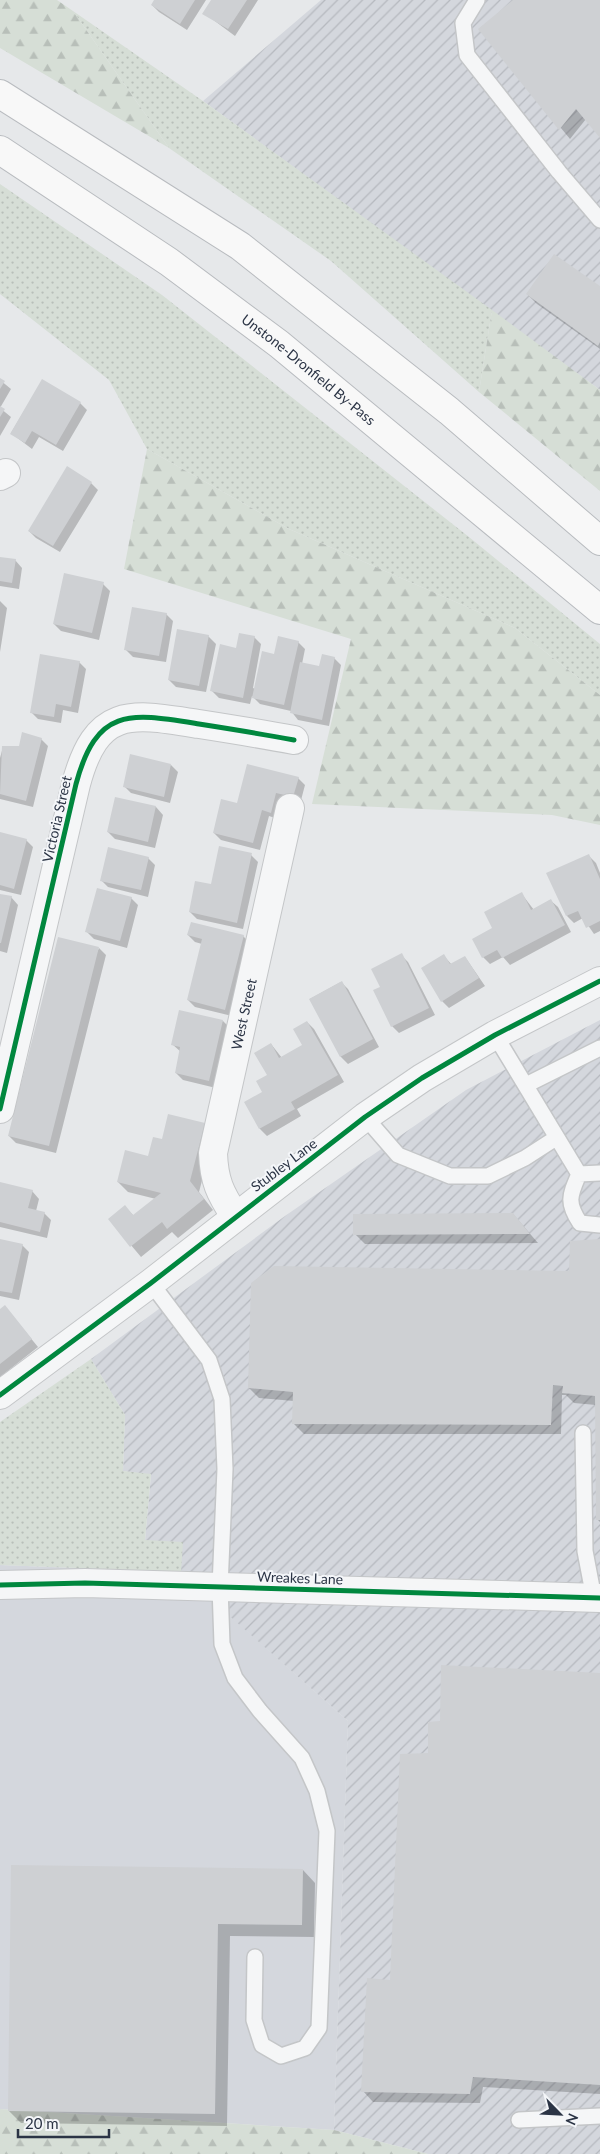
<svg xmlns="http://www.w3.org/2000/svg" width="600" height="2154" font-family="Lato,sans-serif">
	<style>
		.built { fill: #d4d7dd }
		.industrial { fill: url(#industrial-furrows) }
		.grass { fill: url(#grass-dots) }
		.forest { fill: url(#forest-firs) }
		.shadow { fill: #0003 }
		.building { fill: #ced0d3 }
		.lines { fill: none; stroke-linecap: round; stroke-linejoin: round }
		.service-casing { stroke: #c4c6c8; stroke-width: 18 }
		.minor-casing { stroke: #c4c6c8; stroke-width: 30 }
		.tertiary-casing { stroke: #c4c6c8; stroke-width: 30 }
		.trunk-casing { stroke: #b8bbbf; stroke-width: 30 }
		.service { stroke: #f5f6f7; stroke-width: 15 }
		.minor { stroke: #f5f6f7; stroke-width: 28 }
		.tertiary { stroke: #f5f6f7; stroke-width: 28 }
		.trunk { stroke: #f8f8f8; stroke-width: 28 }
		.cycleway-casing { stroke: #f4f6f9; stroke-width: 8 }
		.cycleway { stroke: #00873e; stroke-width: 5 }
		.labels { text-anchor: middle; stroke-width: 4; stroke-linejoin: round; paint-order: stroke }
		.street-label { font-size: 14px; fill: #2b3445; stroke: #f4f6f9 }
	</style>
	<defs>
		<pattern id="industrial-furrows" width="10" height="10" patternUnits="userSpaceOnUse" patternTransform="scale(1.25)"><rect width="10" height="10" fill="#d4d7dd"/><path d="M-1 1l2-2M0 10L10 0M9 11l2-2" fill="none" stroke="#b6b9bf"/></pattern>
		<pattern id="grass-dots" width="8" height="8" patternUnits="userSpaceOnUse" patternTransform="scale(1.25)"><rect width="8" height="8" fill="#d6ded6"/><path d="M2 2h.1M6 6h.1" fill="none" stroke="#b8bfb9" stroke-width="1.8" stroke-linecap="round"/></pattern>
		<pattern id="forest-firs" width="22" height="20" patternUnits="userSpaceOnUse" patternTransform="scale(1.25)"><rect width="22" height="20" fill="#d6ded6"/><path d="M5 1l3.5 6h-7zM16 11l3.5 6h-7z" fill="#b8bfb9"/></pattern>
	</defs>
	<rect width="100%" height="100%" fill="#e6e8ea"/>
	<path class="built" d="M0,1565L181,1572L348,1721L334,2130L0,2109Z"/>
	<path class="industrial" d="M321,0H600V390L203,101Z
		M600,1020V2154H428L334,2130L348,1721L145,1541L151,1475L123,1471L125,1415L91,1359L285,1216L466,1090Z"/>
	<path class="grass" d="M73,11L203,101L492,310L479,392L331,261L169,148Z
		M0,184L162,295L469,537L600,644V695L515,628L289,529L147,449L109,380L0,294Z
		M91,1359L125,1415L123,1471L151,1474L145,1540L183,1542L181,1572L0,1565V1422Z"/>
	<path class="forest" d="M0,0H57L73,11L169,148L0,48Z
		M492,310L600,390V491L479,392Z
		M147,449L289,529L515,628L600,695V825L552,815L312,804L351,639L124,569Z
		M0,2109L334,2130L428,2154H0Z"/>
	<path class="shadow" d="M155,0H206L187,30L159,12L152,5Z
		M213,0H258L235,36L204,13Z
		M515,0H600V136L586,119L570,139L479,29Z
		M600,288V349L537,304L527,294Z
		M0,380L11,389L0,408L11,417L0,436Z
		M42,381L80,403L87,410L63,451L39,437L32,449L11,433Z
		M91,483L98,490L60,552L36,538L29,531Z
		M0,558L15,560L22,568L19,589L0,586Z
		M103,584L110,591L99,640L61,631L54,624Z
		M0,601L7,608L0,652Z
		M166,614L173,621L166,662L133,657L125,649Z
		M208,636L216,644L206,692L176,687L169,680Z
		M254,637L261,644L253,688L255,689L275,655L298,642L305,649L302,664L320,667L334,658L341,665L329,726L298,720L291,711L260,704L252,696L250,704L219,698L212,691L237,649Z
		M79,662L86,669L78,713L63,710L61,723L38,719L31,712Z
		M41,739L48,746L33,807L0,799V758L3,747H20Z
		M171,765L178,772L170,803L131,793L124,786Z
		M298,778L305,785L300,804L278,819L269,816L260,850L221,840L214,833L238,805Z
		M116,799L156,807L163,815L155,848L115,839L108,832Z
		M0,834L26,840L33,847L21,895L0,890Z
		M251,855L258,862L243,929L197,919L190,912L212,886Z
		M589,856L596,863L600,873V931L594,934L583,918L574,923L567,916Z
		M148,858L155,865L148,897L108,887L101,880Z
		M521,893L534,910L550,900L558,907L571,932L510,965L503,957L490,964L483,957L494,929Z
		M0,895L11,897L18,905L7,953L0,951Z
		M131,898L138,905L127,948L94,939L87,932Z
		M188,935L243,936L250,943L232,1016L195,1007L188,1000L202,944L195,942Z
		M99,948L106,955L56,1153L16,1143L9,1136Z
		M401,955L408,962L435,1015L399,1033L392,1026Z
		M444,956L452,965L465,957L485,986L449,1008L442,1001Z
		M341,982L348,989L379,1047L348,1064L341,1057L310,999Z
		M223,1021L230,1028L216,1088L183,1080L176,1073L181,1052L172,1044Z
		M307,1022L314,1029L344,1082L297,1109L301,1116L267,1136L260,1129L246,1103L264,1092L269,1076L271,1044L282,1058L304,1045Z
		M204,1124L214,1135L199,1192L213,1210L178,1238L172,1232L141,1257L109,1219L125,1207L134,1216L156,1199L128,1192L118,1182L149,1158L163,1141Z
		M0,1184L32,1191L39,1199L36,1211L44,1213L51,1220L47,1238L0,1227Z
		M513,1214L538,1243L365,1244L355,1234Z
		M0,1240L22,1245L29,1252L19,1300L0,1296Z
		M600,1241V1522L597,1519L596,1405L574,1403L566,1395H562L561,1434H304L294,1424V1401L259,1398L249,1388L570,1273Z
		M0,1310L11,1314L38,1347L0,1377Z
		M600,1675V2094L483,2087L480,2103L373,2102L363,2091L391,1981L430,1754L441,1723Z
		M13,1866L303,1870L315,1883L314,1937L230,1936L227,2126L21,2123L9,2111Z"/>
	<path class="building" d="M154,0H195L180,24L151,5Z
		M211,0H247L228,29L202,14Z
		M513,0H600V138L576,109L559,130L478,29Z
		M554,254L600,286V342L598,346L526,294Z
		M0,378L5,381L0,389Z
		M42,379L81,402L56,445L32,431L25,443L10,434Z
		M0,406L5,409L0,417Z
		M67,466L92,482L53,546L28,531Z
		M0,557L16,559L12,583L0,581Z
		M64,573L104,582L92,633L53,624Z
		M132,607L167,613L159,656L124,650Z
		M177,629L209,635L199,686L168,680Z
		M239,633L255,636L243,698L210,691L220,644L236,648Z
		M278,636L299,641L284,705L252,698L262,651L274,654Z
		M40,654L80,661L71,707L56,704L54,717L30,713Z
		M322,654L335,657L322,720L290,713L300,662L319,666Z
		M22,732L42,738L26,801L0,794L2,746H19Z
		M130,754L171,764L164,797L123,787Z
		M247,764L299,777L293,797L276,793L271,813L262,810L253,843L213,833L221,799L237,803Z
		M115,797L156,806L148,842L107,832Z
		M0,832L27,839L14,889L0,885Z
		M219,846L252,853L237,923L189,912L195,881L211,884Z
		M108,847L149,857L141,890L100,881Z
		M589,854L600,879V921L586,928L578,911L566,916L546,873Z
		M97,888L132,897L120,941L85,932Z
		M522,892L531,910L551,899L565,925L502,958L497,950L482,958L472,939L492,928L484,912Z
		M0,894L12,896L1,943H0Z
		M191,922L244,935L225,1010L187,1000L202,939L187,935Z
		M58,937L99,947L49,1146L8,1136Z
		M402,953L429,1008L391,1027L373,990L380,987L371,969Z
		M444,954L450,964L465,956L479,978L441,1002L421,968Z
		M342,981L373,1039L340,1057L309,999Z
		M179,1010L223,1020L209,1081L175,1073L180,1047L171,1045Z
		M307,1021L338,1075L291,1102L295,1109L259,1129L244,1102L262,1092L256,1081L267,1075L254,1053L271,1043L279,1058L302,1045L293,1029Z
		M168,1114L205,1123L190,1181L204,1199L167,1229L162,1222L130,1247L108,1219L125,1205L133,1215L161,1193L117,1182L125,1150L148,1156L153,1137L162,1139Z
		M0,1182L33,1190L28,1208L45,1212L40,1232L0,1222Z
		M513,1213L530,1234L353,1235V1214Z
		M0,1239L23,1244L12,1293L0,1291Z
		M600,1239V1520H596L595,1396L562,1393L563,1386L553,1385L551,1425L292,1424L293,1392L248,1388L251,1283L274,1266L569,1271L570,1241Z
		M5,1305L32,1339L0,1364V1309Z
		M441,1665L600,1673V2085L473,2077L470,2094L361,2092L367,1978L390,1980L400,1754L428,1753V1722L440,1721Z
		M11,1865L303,1869L302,1925L218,1924L215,2114L8,2111Z"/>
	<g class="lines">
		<g class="service-casing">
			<path id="service" d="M477,0L463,23L467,55L559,172L600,220
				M495,1035L579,1174
				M526,1085L600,1048
				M365,1117L398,1155L450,1176H488L525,1158L556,1138
				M579,1174C570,1195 566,1202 580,1223L600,1225
				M579,1174L600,1173
				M151,1283L209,1360L222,1399L225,1469L220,1587L222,1644L235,1678L260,1711L302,1758L317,1791L327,1831L319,2028L305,2048L281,2056L262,2045L254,2020L255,1957
				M583,1433L585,1551L594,1598
				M519,2120L600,2116"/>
		</g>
		<g class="minor-casing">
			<g id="minor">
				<path d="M0,476L6,473"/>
				<path d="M0,1109L76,784C97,706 130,713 199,724C231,729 262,734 294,740"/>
				<path id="s1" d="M235,1216C220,1193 214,1181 213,1153L290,808"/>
			</g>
		</g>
		<g class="tertiary-casing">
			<path id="tertiary" d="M0,1395L151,1283L365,1117L422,1078L495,1035L600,981
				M0,1585L85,1583L600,1598"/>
		</g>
		<g class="trunk-casing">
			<g id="trunk">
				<path d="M0,94L240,246L449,411L600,541"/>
				<path id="s2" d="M0,150L169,262L279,344L600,610"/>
			</g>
		</g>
		<use href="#service" class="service"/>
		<use href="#minor" class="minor"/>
		<use href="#tertiary" class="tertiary"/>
		<use href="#trunk" class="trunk"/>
		<g class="cycleway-casing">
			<path id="cycleway" d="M0,1109L76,784C97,706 130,713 199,724C231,729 262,734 294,740
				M0,1395L151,1283L365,1117L422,1078L495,1035L600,981
				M0,1585L85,1583L600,1598"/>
		</g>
		<use href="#cycleway" class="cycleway"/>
	</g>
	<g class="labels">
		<g class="street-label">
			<text dy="5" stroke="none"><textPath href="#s2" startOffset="379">Unstone-Dronfield By-Pass</textPath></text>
			<text transform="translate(57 819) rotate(-77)" y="5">Victoria Street</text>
			<text dy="5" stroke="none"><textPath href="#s1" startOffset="210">West Street</textPath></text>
			<text transform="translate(284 1165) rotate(-37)" y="5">Stubley Lane</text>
			<text transform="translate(300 1578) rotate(2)" y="5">Wreakes Lane</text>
		</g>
	</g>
	<g transform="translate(560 2114) rotate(114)" stroke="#f4f6f9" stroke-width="4" paint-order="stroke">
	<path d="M0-4L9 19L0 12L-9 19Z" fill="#2b3445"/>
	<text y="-8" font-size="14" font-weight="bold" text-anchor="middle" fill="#2b3445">N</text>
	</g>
	<path d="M18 2129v8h91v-8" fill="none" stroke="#2b3445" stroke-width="2.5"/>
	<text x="25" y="2129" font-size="15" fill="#2b3445" stroke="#f4f6f9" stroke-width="4" paint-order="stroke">20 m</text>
</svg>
